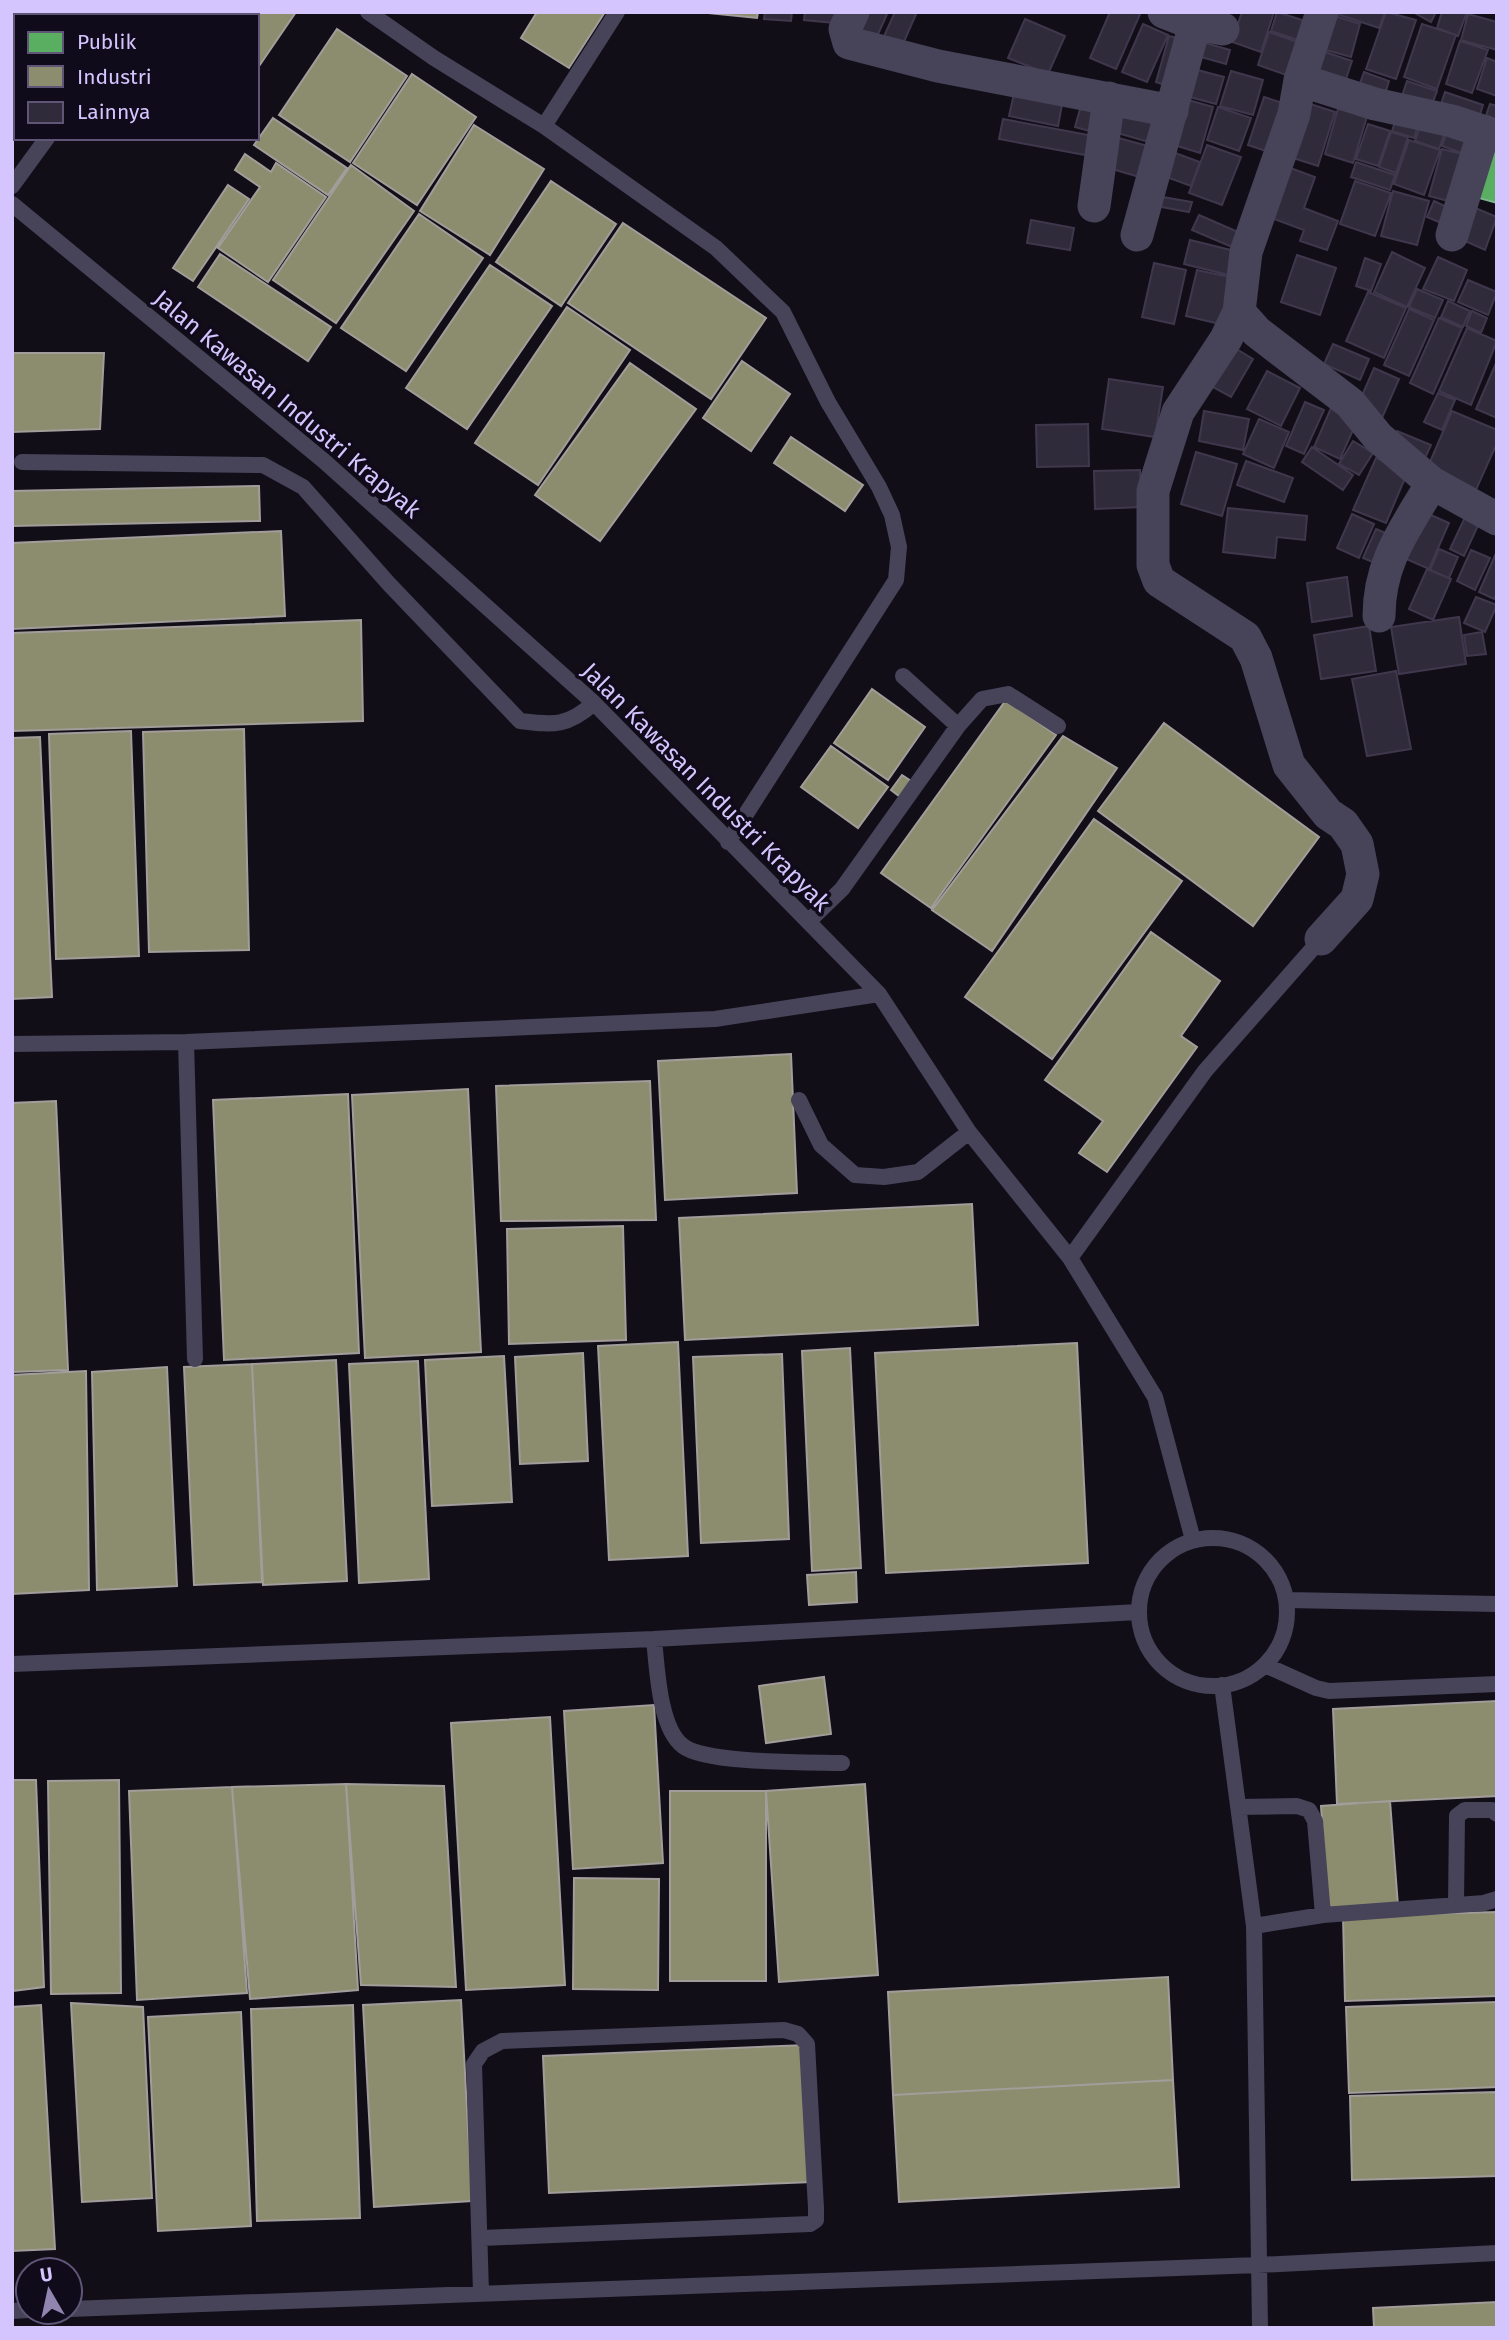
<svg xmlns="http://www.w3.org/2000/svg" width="1509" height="2340" font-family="'Fira Sans',sans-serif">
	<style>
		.public { fill: #5aae61; stroke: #7fb590; stroke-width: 2 }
		.industry { fill: #8c8c6e; stroke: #a29d9a; stroke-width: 2 }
		.building { fill: #302b3b; stroke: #3f384d; stroke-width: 2 }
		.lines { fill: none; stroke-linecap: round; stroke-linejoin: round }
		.service { stroke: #474359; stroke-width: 16 }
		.minor { stroke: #474359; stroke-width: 33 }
		.labels { text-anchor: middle; stroke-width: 7; stroke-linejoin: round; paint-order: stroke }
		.street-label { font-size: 24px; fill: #d5c5ff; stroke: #100b1b }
	</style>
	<rect width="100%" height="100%" fill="#110e18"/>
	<path class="public" d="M1497,145V203L1468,195Z"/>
	<path class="industry" d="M12,12H103L100,16H16V61L12,58Z
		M176,12H296L257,69V16H174Z
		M537,12H605L569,68L521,38Z
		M698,12H758L757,18Z
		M337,29L407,76L350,162L279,115Z
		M412,74L476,117L417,205L353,163Z
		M273,118L347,168L328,195L254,145Z
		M474,125L544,169L490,255L420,211Z
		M245,154L271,172L276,163L326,197L268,282L218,248L260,187L235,170Z
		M351,165L414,211L336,323L273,280Z
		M551,181L616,224L561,306L496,262Z
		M228,185L249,199L193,281L173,268Z
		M419,214L483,258L406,371L341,328Z
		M623,223L766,318L711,399L568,303Z
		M220,254L331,327L308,361L198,287Z
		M490,265L552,306L467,429L406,388Z
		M567,307L630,350L538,485L475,443Z
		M12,353H104L100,429L12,432Z
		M742,361L790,394L751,451L703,418Z
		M630,363L696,409L600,541L535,495Z
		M791,437L863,485L845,511L774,463Z
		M259,486L260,521L12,526V491Z
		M281,531L285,616L12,629V543Z
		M361,620L363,721L12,731V633Z
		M872,689L925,727L888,780L834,743Z
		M1006,700L1056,735L931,908L881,873Z
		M1164,723L1319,837L1253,926L1098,811Z
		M244,729L249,950L149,952L143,732Z
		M131,731L139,956L56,959L49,734Z
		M1063,736L1117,768L992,951L932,910Z
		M40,737L52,997L12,999V738Z
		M831,746L888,787L858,828L801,787Z
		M902,775L911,781L899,796L891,790Z
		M1094,819L1182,881L1052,1059L965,997Z
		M1151,932L1220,981L1181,1036L1197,1047L1107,1172L1079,1153L1103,1121L1045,1080Z
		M791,1054L797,1193L665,1200L658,1061Z
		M650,1081L656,1220L501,1221L496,1086Z
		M468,1089L481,1352L365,1358L352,1095Z
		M348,1094L359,1353L224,1360L213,1100Z
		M56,1101L68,1370L12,1372V1103Z
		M972,1204L978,1325L685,1340L679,1218Z
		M623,1226L626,1340L509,1344L507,1229Z
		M678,1342L688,1556L609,1560L598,1346Z
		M1077,1343L1088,1563L886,1573L875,1353Z
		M850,1348L861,1568L812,1571L802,1351Z
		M583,1353L588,1461L520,1464L515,1357Z
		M782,1354L789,1539L701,1543L693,1357Z
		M504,1356L512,1502L432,1506L425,1360Z
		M336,1360L347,1581L263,1585L252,1364Z
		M418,1361L429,1579L359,1583L349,1364Z
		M252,1364L262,1582L194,1585L184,1367Z
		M167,1367L177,1586L97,1590L92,1372Z
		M86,1371L89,1590L12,1594V1375Z
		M856,1572L857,1602L809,1605L807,1575Z
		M824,1677L831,1734L766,1743L759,1686Z
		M1497,1701V1796L1337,1804L1333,1709Z
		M654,1705L663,1863L573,1869L564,1711Z
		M550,1717L565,1985L466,1990L451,1723Z
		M12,1780H36L44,1987L12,1991Z
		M119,1780L121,1993L51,1994L48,1781Z
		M346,1784L444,1786L456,1987L361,1985Z
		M346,1784L358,1990L250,1999L232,1787Z
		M865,1784L878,1975L779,1982L766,1791Z
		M232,1787L247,1993L137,2000L129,1791Z
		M670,1791H766V1981H670Z
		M1390,1801L1398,1906L1328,1910L1321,1806Z
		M574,1878L659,1879L658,1990L573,1989Z
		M1497,1912V1996L1345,2001L1343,1916Z
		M1168,1977L1173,2080L893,2095L888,1992Z
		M461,2000L472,2201L374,2207L363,2005Z
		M1497,2002V2087L1349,2093L1346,2007Z
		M71,2003L143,2007L152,2198L82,2202Z
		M41,2005L55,2249L12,2251V2007Z
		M353,2005L360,2218L257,2221L251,2009Z
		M241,2012L251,2226L158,2231L148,2017Z
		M806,2045L812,2182L549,2193L543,2056Z
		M1173,2080L1179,2187L899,2202L893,2095Z
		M1497,2092V2176L1352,2180L1350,2096Z
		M1497,2302V2328H1374L1373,2308Z"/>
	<path class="building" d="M765,12H792L791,21L764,19Z
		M805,12H846L845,24L804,20Z
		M858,12H888L875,41L850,30Z
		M895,12H917L899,53L880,45Z
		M1110,12H1141L1116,69L1090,58Z
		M1242,12H1274L1261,52L1232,42Z
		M1277,12L1311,23L1304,42L1271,31Z
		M1331,12H1385L1379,28Z
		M1386,12L1416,20L1396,79L1366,69Z
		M1413,12H1436L1431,22Z
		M1442,12H1467L1458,36L1437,28Z
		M1329,14L1360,24L1351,57L1319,48Z
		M1468,14L1497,22V50L1461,40Z
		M1025,19L1065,36L1048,74L1008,58Z
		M1143,24L1168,35L1147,82L1122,72Z
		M1422,24L1456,35L1437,89L1404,77Z
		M1269,32L1303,44L1292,77L1258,65Z
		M1169,36L1185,40L1174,88L1156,82Z
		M1198,41L1230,50L1226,64L1194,55Z
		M1460,41L1488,50L1472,93L1446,84Z
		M1319,50L1352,61L1344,85L1311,74Z
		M1487,58L1497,62V96L1477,89Z
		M1190,68L1224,77L1216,104L1182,95Z
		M1231,71L1263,80L1253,115L1220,106Z
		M1364,72L1389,81L1384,97L1358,89Z
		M1407,81L1437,91L1429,112L1400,102Z
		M1016,85L1064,94L1058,126L1009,116Z
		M1445,92L1483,105L1477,124L1439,110Z
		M1084,95L1105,100L1097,133L1075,127Z
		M1264,97L1292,106L1275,154L1248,145Z
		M1181,98L1213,107L1200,153L1168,143Z
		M1114,102L1162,116L1156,144L1107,130Z
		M1304,102L1335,112L1318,166L1287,156Z
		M1340,102L1369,110L1353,163L1325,154Z
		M1490,104L1497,106V128L1483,124Z
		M1218,107L1251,118L1239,151L1207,140Z
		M1397,116L1419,123L1414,138L1392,131Z
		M1003,119L1099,137L1096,157L999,139Z
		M1368,124L1390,131L1378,166L1356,159Z
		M1421,124L1445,132L1439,149L1415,141Z
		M1447,131L1478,142L1473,157L1442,146Z
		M1391,132L1408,137L1396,173L1379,167Z
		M1111,136L1155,148L1146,179L1102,166Z
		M1409,140L1440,150L1424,195L1394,184Z
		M1207,145L1241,157L1222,205L1189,193Z
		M1442,149L1473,157L1460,204L1429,196Z
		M1167,150L1200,162L1191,186L1158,174Z
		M1356,162L1395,175L1390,190L1351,177Z
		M1285,166L1315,177L1304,208L1338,221L1327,250L1300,241L1304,230L1266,216Z
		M1355,181L1391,193L1375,236L1340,224Z
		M1393,191L1429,201L1417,245L1381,236Z
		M1151,195L1192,202L1189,212L1150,205Z
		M1434,201L1457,212L1453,228L1427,217Z
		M1468,205L1497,217L1485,250L1454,236Z
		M1199,215L1245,235L1239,250L1192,230Z
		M1031,220L1074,228L1070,250L1027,243Z
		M1190,240L1239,252L1233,276L1184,264Z
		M1392,252L1425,268L1407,307L1374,292Z
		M1297,255L1336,268L1320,315L1281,302Z
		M1438,257L1467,270L1454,301L1423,289Z
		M1365,258L1381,264L1371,291L1356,286Z
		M1154,263L1186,270L1174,324L1142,317Z
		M1197,270L1234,278L1224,325L1186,316Z
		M1468,280L1497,292L1488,315L1458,302Z
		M1417,289L1443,300L1435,318L1409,307Z
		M1368,292L1406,308L1384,358L1346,341Z
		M1448,301L1470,311L1463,327L1441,317Z
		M1409,309L1434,320L1409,376L1384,365Z
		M1472,311L1487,318L1481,333L1466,326Z
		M1439,318L1462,328L1433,394L1410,383Z
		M1467,328L1497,341L1471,405L1439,391Z
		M1225,342L1253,359L1231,397L1202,381Z
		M1333,344L1369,359L1360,380L1324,364Z
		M1497,361V418L1476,409Z
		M1374,368L1399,379L1382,418L1357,407Z
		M1267,371L1300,388L1281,426L1247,409Z
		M1109,379L1163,387L1155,437L1102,429Z
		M1438,393L1455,400L1442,430L1424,422Z
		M1305,402L1324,410L1304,454L1286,446Z
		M1331,408L1358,419L1340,459L1314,447Z
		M1204,411L1249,419L1243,450L1199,441Z
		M1452,411L1497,430V443L1475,492L1426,471Z
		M1259,419L1289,432L1274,468L1243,454Z
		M1088,424L1089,466L1037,467L1036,425Z
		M1397,431L1431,445L1425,458L1391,444Z
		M1353,441L1373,453L1359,475L1339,464Z
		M1312,447L1353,475L1343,490L1302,462Z
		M1196,452L1237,464L1222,516L1181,504Z
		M1376,458L1408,471L1386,523L1353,510Z
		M1246,461L1293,478L1284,502L1237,485Z
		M1140,470L1142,507L1095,509L1094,471Z
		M1228,508L1307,516L1305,540L1277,537L1275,558L1223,552Z
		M1424,512L1449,523L1429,569L1404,558Z
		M1467,513L1481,519L1464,556L1450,549Z
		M1352,514L1374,524L1359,558L1337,548Z
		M1376,529L1395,537L1382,566L1363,558Z
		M1439,549L1458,557L1449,578L1430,570Z
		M1471,550L1490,558L1475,590L1457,581Z
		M1497,551V593L1494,599L1479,592Z
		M1427,569L1451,579L1433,620L1409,609Z
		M1347,577L1352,616L1312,622L1307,583Z
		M1476,597L1497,605L1485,632L1464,623Z
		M1459,617L1466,664L1399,674L1391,627Z
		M1369,626L1376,671L1321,679L1314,635Z
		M1482,632L1486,654L1467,656L1464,635Z
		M1396,671L1411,749L1367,756L1352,679Z"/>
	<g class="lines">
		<path class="service" d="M368,12L434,58L544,126L716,248L783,312L828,402L879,487L892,515L899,547L896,580L728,842
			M136,16L138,12
			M544,126L617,12
			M12,186L47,138
			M12,204L324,461L594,703L879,994L969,1132L1070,1258L1155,1397L1193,1540
			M22,462L263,465L303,487L389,584L520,721C554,725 567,727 594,703
			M903,676L958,726
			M809,921L842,889L958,726L982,699L1008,694L1058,726
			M186,1042L195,1359
			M12,1044L186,1042L715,1019L879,994
			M799,1100L821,1145L855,1175L884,1177L918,1172L969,1132
			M1070,1258L1205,1071L1321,939
			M1139 1612a74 74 0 1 1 148 0a74 74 0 1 1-148 0Z
			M1286,1600L1497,1604
			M654,1639C657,1667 659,1728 683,1746C706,1764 809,1762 842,1763
			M12,1664L654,1639L1138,1612
			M1265,1665L1316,1688L1329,1691L1497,1684
			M1222,1685L1254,1926L1260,2328
			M1238,1807L1297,1806L1309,1810L1315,1821L1323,1915
			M1456,1905L1457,1816L1465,1810H1492L1497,1814
			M1254,1926L1323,1915L1484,1903L1497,1899
			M481,2292L474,2064L483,2051L502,2041L784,2030L798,2034L807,2044L816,2208V2220L810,2224L482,2238
			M70,2309L1258,2265L1497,2253
			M12,2311L28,2310"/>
		<path class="minor" d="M853,12L845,29L849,43L938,66L1172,111
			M1164,12L1195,24L1223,29
			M1300,80L1375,104L1452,121L1497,136
			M1094,206L1109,98
			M1137,235L1195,24
			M1452,235L1484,131
			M1239,312L1257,332L1350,403L1378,437L1432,483L1497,519
			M1379,616C1379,561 1406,528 1432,483
			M1321,939L1357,899L1363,874L1357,844L1343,824L1328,814L1289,765L1256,658L1245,637L1159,581L1153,565V491L1178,412L1226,339L1239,312L1246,252L1294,114L1300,80L1322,12"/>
	</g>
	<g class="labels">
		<g class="street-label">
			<text transform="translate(287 404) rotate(40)" y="8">Jalan Kawasan Industri Krapyak</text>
			<text transform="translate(706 787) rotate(45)" y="8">Jalan Kawasan Industri Krapyak</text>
		</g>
	</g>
	<rect width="1509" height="2340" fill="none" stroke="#d5c5ff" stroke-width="28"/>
	<rect x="14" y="14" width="245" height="126" fill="#100b1b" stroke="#5f5576" stroke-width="2"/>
	<rect x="28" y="32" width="35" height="21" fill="#5aae61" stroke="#5f5576" stroke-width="2"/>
	<text x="77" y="49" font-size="21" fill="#d5c5ff">Publik</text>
	<rect x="28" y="66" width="35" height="21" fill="#8c8c6e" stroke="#5f5576" stroke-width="2"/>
	<text x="77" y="84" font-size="21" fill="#d5c5ff">Industri</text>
	<rect x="28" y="102" width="35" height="21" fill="#302b3b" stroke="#5f5576" stroke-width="2"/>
	<text x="77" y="119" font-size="21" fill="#d5c5ff">Lainnya</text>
	<g transform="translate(49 2291) rotate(351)"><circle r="33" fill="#100b1b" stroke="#5f5576" stroke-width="2"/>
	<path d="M0-5L12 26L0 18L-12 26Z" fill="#9085ae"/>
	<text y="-10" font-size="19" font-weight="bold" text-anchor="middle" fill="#d5c5ff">U</text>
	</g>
</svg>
